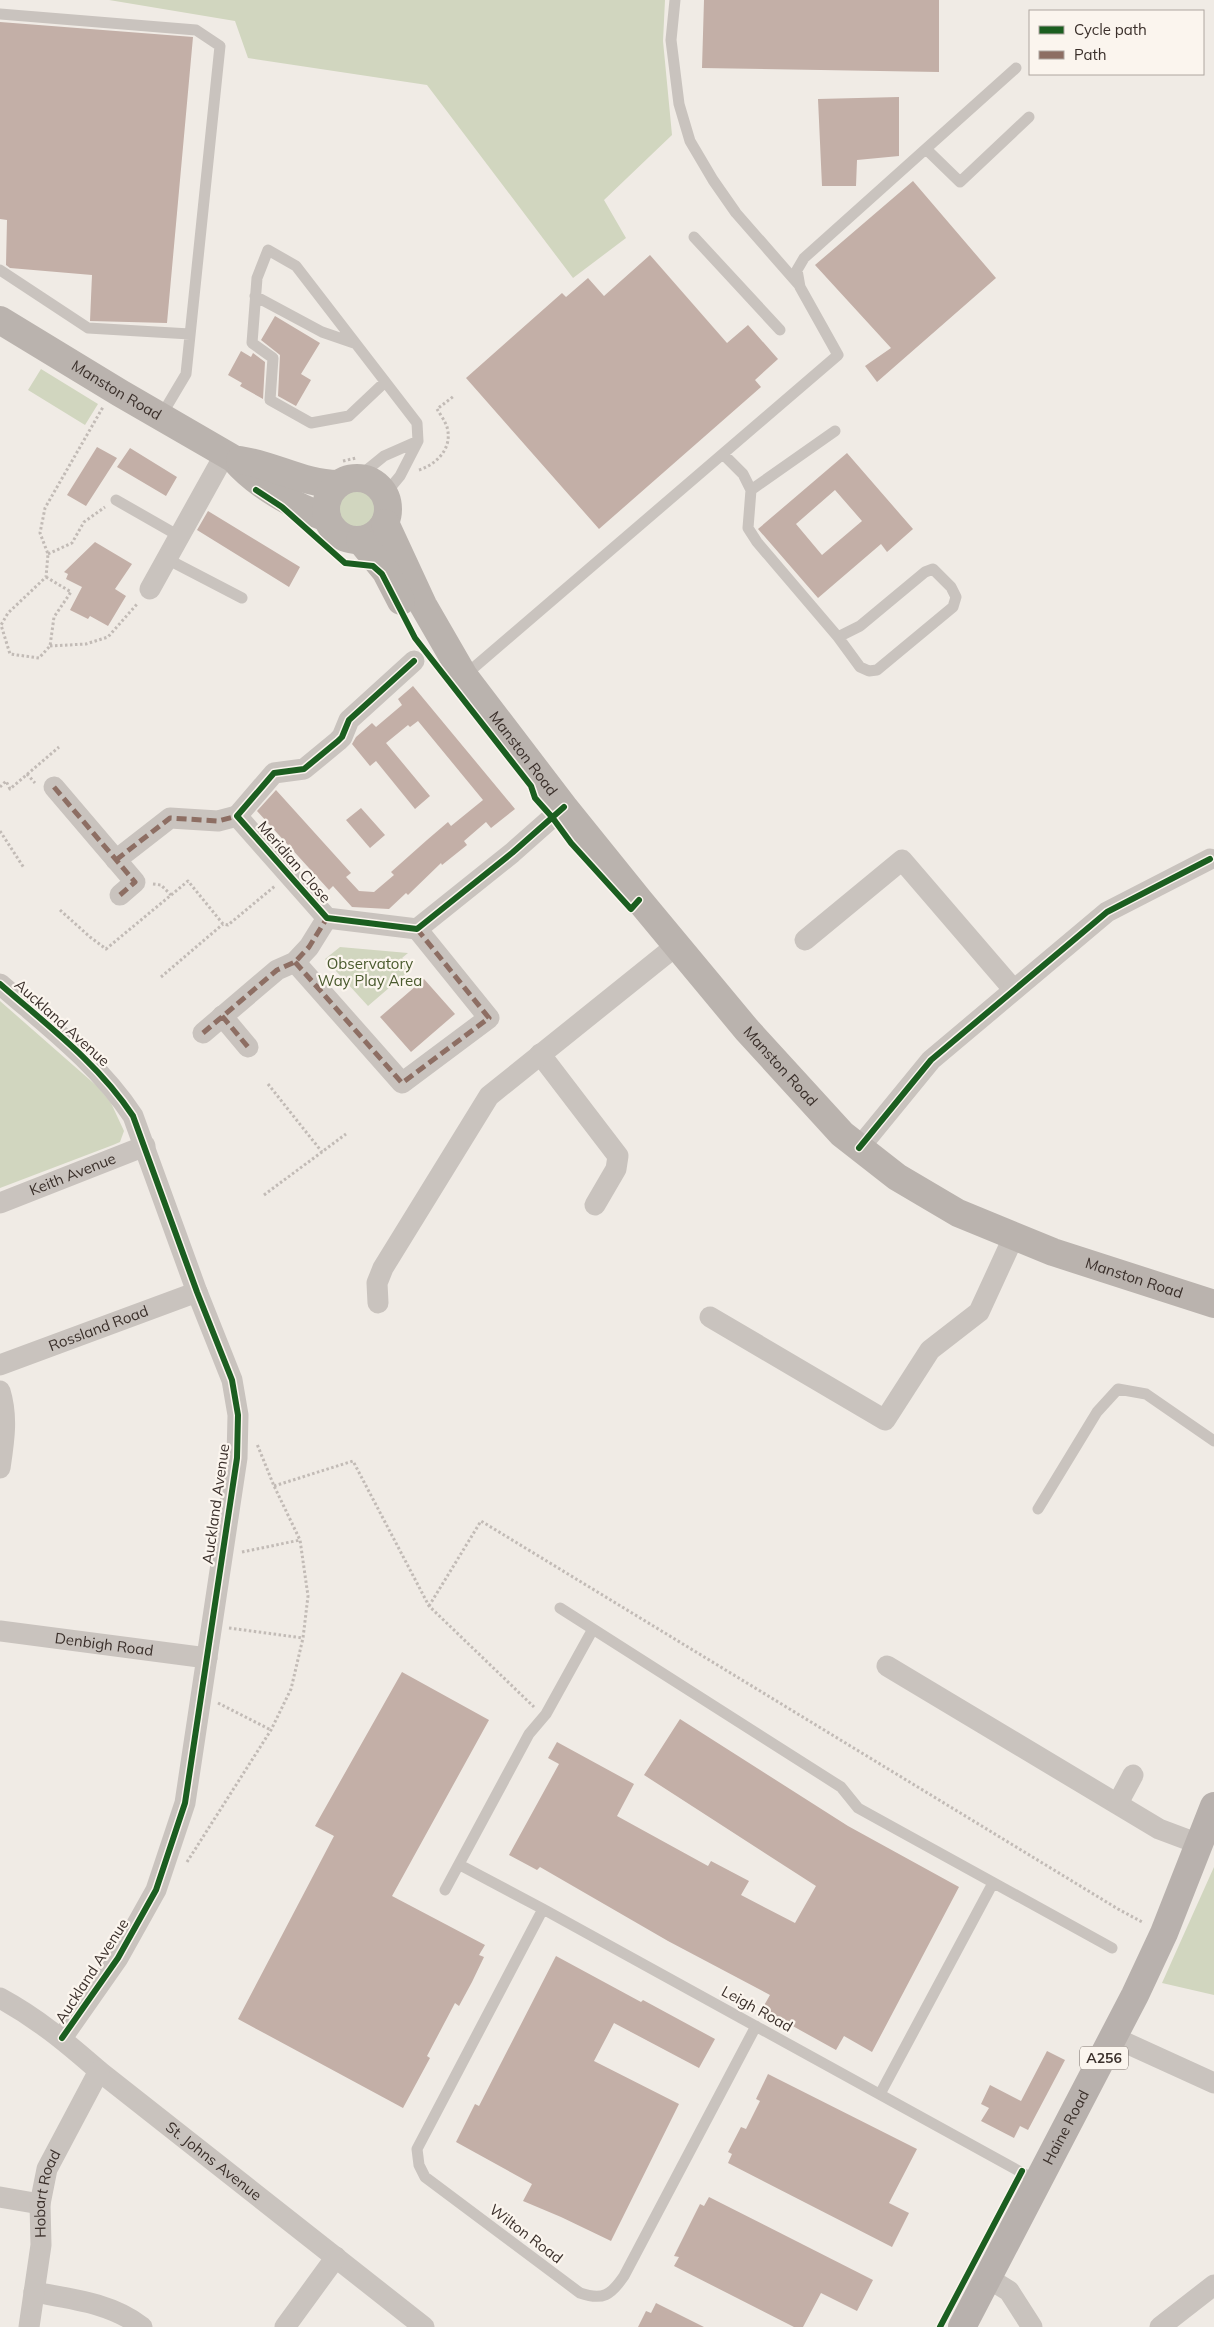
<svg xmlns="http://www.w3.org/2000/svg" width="1214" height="2327" font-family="Mulish,sans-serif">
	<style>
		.green { fill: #d1d6bf }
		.building { fill: #c3afa7; fill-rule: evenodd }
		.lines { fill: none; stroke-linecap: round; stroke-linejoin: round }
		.path { stroke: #c2bbb6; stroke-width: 3; stroke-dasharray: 2.5 2.5; stroke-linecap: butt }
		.service { stroke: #c9c3be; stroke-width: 11 }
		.minor { stroke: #c9c3be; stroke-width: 21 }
		.secondary { stroke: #bab3ae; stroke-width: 28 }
		.primary { stroke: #b8b1ad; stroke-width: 28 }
		.quiet { stroke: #8d6e63; stroke-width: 5; stroke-dasharray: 10 5; stroke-linecap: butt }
		.cycleway-casing { stroke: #fbf5ee; stroke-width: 9 }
		.cycleway { stroke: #1b5e20; stroke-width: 6 }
		.labels { text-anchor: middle; stroke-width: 4.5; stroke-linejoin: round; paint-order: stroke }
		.shield { fill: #fbf5ee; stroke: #756b66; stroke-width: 1 }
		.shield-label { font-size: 14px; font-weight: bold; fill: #3b302b }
		.street-label { font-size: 15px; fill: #3b302b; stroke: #fbf5ee }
		.park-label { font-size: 15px; fill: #4a5a2e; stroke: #fbf5ee }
	</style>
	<rect width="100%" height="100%" fill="#f0ebe5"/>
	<path class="green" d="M109,0H665L663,41L672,135L604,200L626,238L573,278L427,85L248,58L235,21Z
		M41,369L98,404L85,425L28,390Z
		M339 509a18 18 0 1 1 36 0a18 18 0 1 1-36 0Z
		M340,947L408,953L402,958L411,969L368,1006L325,959Z
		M0,1001L98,1087L111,1103L124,1131L120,1142L113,1145L0,1188Z
		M1214,1867V1995L1162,1983Z"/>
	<path class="building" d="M704,0H939V72L702,68Z
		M0,22L193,37L167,323L90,321L92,275L10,268L6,265L7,220L0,219Z
		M899,97V156L857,160L856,186H822L818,99Z
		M913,181L996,278L877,382L865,366L891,348L815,265Z
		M650,255L727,343L748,325L778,359L755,380L761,387L599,529L466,378L562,293L566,297L588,278L604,296Z
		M275,316L320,343L301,374L311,380L296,406L278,396L280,355L261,340Z
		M241,351L251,357L253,353L265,362L263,399L240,386L242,383L228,375Z
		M97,447L117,458L86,506L67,495Z
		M130,448L177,477L166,496L117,467Z
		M847,453L913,529L887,552L881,544L818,598L758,529ZM835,490L862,521L822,555L796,524Z
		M208,511L300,567L289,587L197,530Z
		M95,542L132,564L115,589L126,596L108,626L90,616L88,619L70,610L82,587L66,579L68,574L64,572Z
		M413,686L515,809L491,828L486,822L464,841L467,845L442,865L441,863L408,895L406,893L389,909L352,907L333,886L329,890L257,811L276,790L351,873L346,877L359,891L374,892L394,875L391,872L427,840L448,822L451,826L483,800L418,721L410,727L408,725L386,743L430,796L415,809L376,761L370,766L352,744L356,737L372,723L376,727L402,705L398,699Z
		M361,808L385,835L370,848L346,820Z
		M424,979L455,1014L411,1052L380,1017Z
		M402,1672L489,1720L392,1896L485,1945L479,1955L484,1957L472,1982L459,2006L455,2003L427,2056L430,2058L403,2108L238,2019L334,1836L315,1826Z
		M680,1719L848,1826L959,1887L872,2052L844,2036L836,2050L762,2009L770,1995L668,1941L540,1867L537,1870L509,1855L559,1764L548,1758L557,1742L634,1784L617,1816L708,1866L711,1861L749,1881L741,1895L795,1923L816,1886L644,1775Z
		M556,1956L641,2002L643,2000L715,2039L699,2068L614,2023L594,2061L679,2104L611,2241L561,2217L523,2201L532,2184L456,2142L475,2104L479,2106Z
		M1047,2051L1065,2060L1028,2130L1020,2126L1014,2138L981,2121L989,2108L981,2104L990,2085L1021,2101Z
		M768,2074L917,2149L889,2203L909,2213L892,2247L728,2163L732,2154L728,2152L741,2127L746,2129L760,2101L756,2099Z
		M709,2197L873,2280L857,2311L821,2293L803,2327H794L674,2266L679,2257L674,2256L700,2204L704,2206Z
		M656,2303L704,2327H638L646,2311L651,2313Z"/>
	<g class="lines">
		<path class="path" d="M343,461L356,458
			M419,470C437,464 453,448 447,427C445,421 440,414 437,409L454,396
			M48,554L72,543L84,522L105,507
			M46,577L71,592L54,617L50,646L39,658L10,654L1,625L8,613L46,577L48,554L40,533L45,508L103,407
			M50,646L86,644L108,637L138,603
			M27,774L35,783
			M0,787L6,781L10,789L59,747
			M0,831L24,868
			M153,884L161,885L171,895
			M60,910L90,937L106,949L188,881L223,924L228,925L275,886
			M161,977L223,924
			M268,1084L322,1152
			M264,1195L346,1134
			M274,1486L353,1461L429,1606L534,1707
			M242,1552L300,1540
			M429,1606L481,1521L1118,1909L1144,1923
			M229,1628L303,1638
			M218,1703L271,1730
			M187,1862L271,1730L291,1689L303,1638L308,1596L300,1540L274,1486L257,1444"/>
		<path class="service" d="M675,0L671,40L679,104L690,141L713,180L736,213L799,285
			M0,14L196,30L220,46L186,374L161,416
			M926,149L960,182L1029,117
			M694,237L780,330
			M0,270L88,328L190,334
			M255,296L322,332L354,343
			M723,454L743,474L751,490L748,528L757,542L838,637L860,667L869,671L877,670L953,607L956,597L951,587L933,569L925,572L860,626L838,637
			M357,478L384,456L418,441
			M751,490L835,431
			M385,494L400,476L418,441L417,423L296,266L268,250L257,278L252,343L273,358L270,400L311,423L349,416L385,382
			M116,500L179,536
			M167,559L242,598
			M464,676L838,355L800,287L797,270L804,258L1016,68
			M1038,1509L1097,1412L1118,1389L1146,1394L1214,1441
			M560,1608L841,1787L858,1808L1112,1948
			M460,1865L543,1909L1037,2181
			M445,1890L529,1734L546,1714L593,1629
			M543,1909L417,2149L419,2165L425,2177L580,2293C603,2301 611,2295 624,2276L756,2026
			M880,2094L993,1883"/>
		<g class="minor">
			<path d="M150,589L225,454"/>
			<path d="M414,661L349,720L342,737L338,741L304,769L274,773L237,816L327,918L417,929L512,853L564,807"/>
			<path d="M54,787L135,882L120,895"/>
			<path d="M116,860L170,818L218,821L237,816"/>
			<path d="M805,940L902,860L1013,989"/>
			<path d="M295,962L402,1083L489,1018L417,929"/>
			<path d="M0,984C47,1025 98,1063 133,1116L197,1292L232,1380L238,1415L237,1458L185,1803L156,1890L118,1958L62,2038"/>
			<path d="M222,1016L248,1047"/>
			<path d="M203,1033L277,970L295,962L309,947L327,918"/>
			<path d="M540,1054L618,1156L616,1169L595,1205"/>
			<path d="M859,1148L931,1060L1107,912L1210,859"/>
			<path id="s1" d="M0,1203L145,1146"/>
			<path d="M378,1303L377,1283L383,1268L489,1096L677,945"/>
			<path d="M710,1317L885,1420L930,1350L979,1312L1014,1236"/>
			<path id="s2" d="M0,1365L197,1292"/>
			<path d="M0,1391C8,1417 4,1441 0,1468"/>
			<path id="s3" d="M0,1631L207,1658"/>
			<path d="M887,1666L1159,1829L1199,1844"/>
			<path d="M1118,1803L1133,1775"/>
			<path id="s4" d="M0,1998C37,2018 67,2043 99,2071L424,2327"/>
			<path d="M1113,2037L1214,2083"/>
			<path d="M0,2197L40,2204"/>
			<path d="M988,2278L1009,2291L1032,2327"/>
			<path d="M34,2292C72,2299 111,2303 142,2327"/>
			<path id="s5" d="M29,2327L41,2245L40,2204L47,2169L99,2071"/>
			<path d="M285,2327L336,2257"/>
			<path d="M1160,2327L1214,2285"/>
		</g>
		<g class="secondary">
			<path id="s6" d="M0,320L120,393L234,459C257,486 294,506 327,518"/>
			<path d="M240,460C274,465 304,484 338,484"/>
			<circle cx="357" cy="509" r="31"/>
			<path id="s7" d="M385,523L423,605L464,676L564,807L639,900L747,1030L842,1134L897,1177L958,1213L1053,1252L1214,1304"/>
			<path d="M360,540L386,572L401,601"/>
		</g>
		<path class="primary" id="s8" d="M962,2327L1135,1995L1164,1933L1214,1806"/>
		<path class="quiet" d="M54,787L135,882L120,895
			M116,860L170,818L218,821L237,816
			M295,962L402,1083L489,1018L417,929
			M222,1016L248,1047
			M203,1033L277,970L295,962L309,947L327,918"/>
		<g class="cycleway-casing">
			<path id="cycleway" d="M256,490L282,507L345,563L373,566L382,574L415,638L531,786L535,798L552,817L571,843L631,909L639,900
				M414,661L349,720L342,737L338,741L304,769L274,773L237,816L327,918L417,929L512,853L564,807
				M0,984C47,1025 98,1063 133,1116L197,1292L232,1380L238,1415L237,1458L185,1803L156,1890L118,1958L62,2038
				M859,1148L931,1060L1107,912L1210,859
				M940,2327L1022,2171"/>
		</g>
		<use href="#cycleway" class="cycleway"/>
	</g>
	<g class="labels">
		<rect class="shield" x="1080" y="2046.5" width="48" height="23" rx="4"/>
		<g class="shield-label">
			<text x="1104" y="2063">A256</text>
		</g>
		<g class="street-label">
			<text dy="5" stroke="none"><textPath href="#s6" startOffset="136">Manston Road</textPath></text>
			<text dy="5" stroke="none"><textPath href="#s7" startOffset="270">Manston Road</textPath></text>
			<text transform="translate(294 862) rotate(49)" y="5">Meridian Close</text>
			<text transform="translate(62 1023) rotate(42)" y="5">Auckland Avenue</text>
			<text dy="5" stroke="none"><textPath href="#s7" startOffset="675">Manston Road</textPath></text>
			<text dy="5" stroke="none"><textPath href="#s1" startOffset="78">Keith Avenue</textPath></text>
			<text dy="5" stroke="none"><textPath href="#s7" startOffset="1095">Manston Road</textPath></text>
			<text dy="5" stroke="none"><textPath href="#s2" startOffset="105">Rossland Road</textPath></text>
			<text transform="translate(216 1504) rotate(-82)" y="5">Auckland Avenue</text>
			<text dy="5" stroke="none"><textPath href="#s3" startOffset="105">Denbigh Road</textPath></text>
			<text transform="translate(92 1971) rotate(-57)" y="5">Auckland Avenue</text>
			<text transform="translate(757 2009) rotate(29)" y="5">Leigh Road</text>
			<text dy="5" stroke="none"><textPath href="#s8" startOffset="225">Haine Road</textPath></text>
			<text dy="5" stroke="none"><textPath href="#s4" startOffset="269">St. Johns Avenue</textPath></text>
			<text dy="5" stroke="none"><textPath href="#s5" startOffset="135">Hobart Road</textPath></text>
			<text transform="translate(526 2234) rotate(37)" y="5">Wilton Road</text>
		</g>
		<g class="park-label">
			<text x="370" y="969">Observatory<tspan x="370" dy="17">Way Play Area</tspan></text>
		</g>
	</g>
	<rect x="1029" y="10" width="175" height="65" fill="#fbf5ee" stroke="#aea6a0"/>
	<rect x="1039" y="26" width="25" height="8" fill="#1b5e20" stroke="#aea6a0"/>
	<text x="1074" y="35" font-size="15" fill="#3b302b">Cycle path</text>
	<rect x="1039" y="51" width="25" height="8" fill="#8d6e63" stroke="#aea6a0"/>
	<text x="1074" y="60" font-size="15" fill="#3b302b">Path</text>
</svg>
